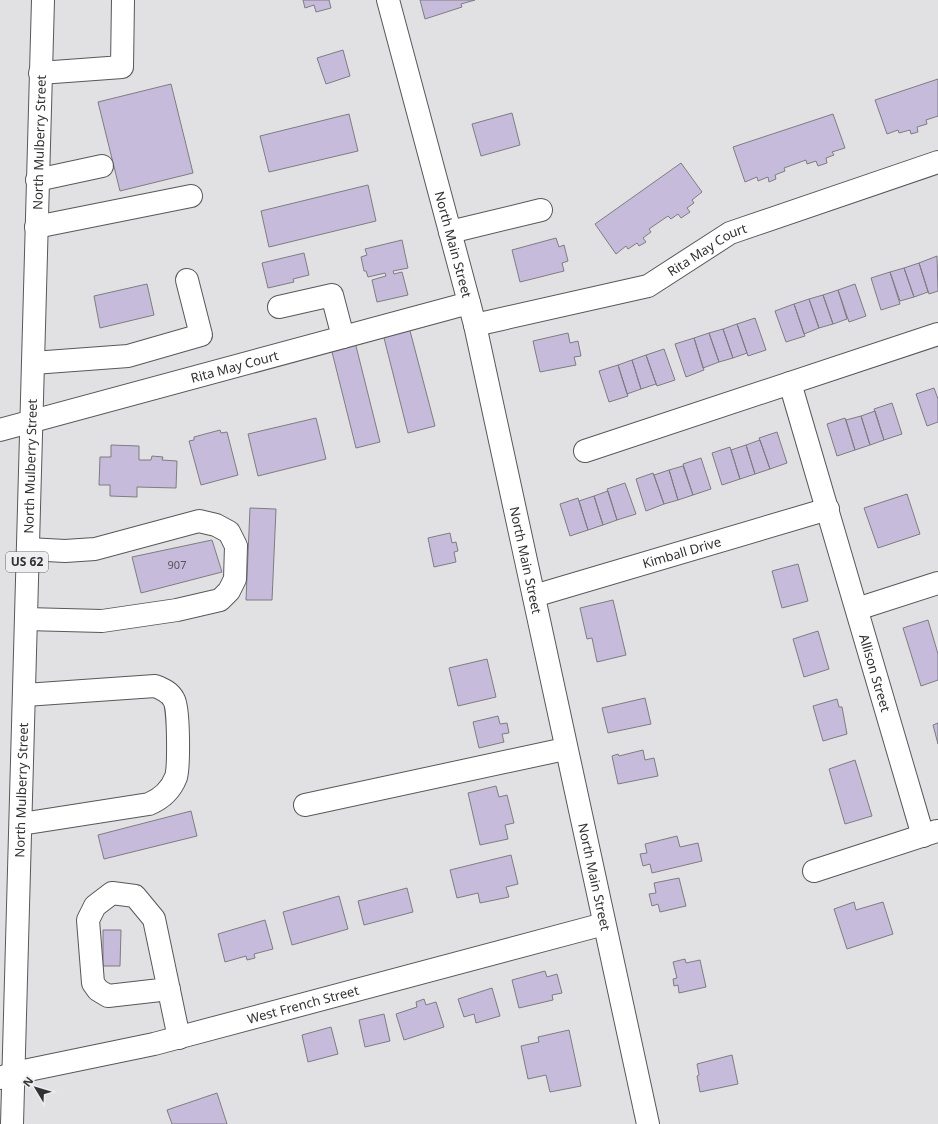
<svg xmlns="http://www.w3.org/2000/svg" width="938" height="1124" font-family="'Noto Sans',sans-serif">
	<style>
		.building { fill: #c7bbdc; stroke: #7e7d80 }
		.lines { fill: none; stroke-linecap: round; stroke-linejoin: round }
		.minor-casing { stroke: #58575a; stroke-width: 24 }
		.major-casing { stroke: #58575a; stroke-width: 24 }
		.minor { stroke: #fff; stroke-width: 22 }
		.major { stroke: #fff; stroke-width: 22 }
		.labels { text-anchor: middle; stroke-width: 3.5; stroke-linejoin: round; paint-order: stroke }
		.number-label { font-size: 11px; fill: #56545c }
		.shield { fill: #eeedf0; stroke: #6a696b; stroke-width: 1 }
		.shield-label { font-size: 12px; font-weight: bold; fill: #313132 }
		.street-label { font-size: 13px; fill: #313132; stroke: #eeedf0 }
	</style>
	<rect width="100%" height="100%" fill="#e1e0e3"/>
	<path class="building" d="M303,0H329L331,8L316,12L314,5L305,8Z
		M420,0H475L461,4L462,7L425,19Z
		M343,50L350,76L326,84L317,58Z
		M938,79V116L926,120L927,124L917,127L918,132L911,134L910,130L899,133L898,130L887,134L875,100Z
		M171,84L193,173L120,191L98,102Z
		M512,113L520,145L481,156L472,124Z
		M349,114L358,151L269,172L260,136Z
		M833,114L845,148L832,152L834,155L826,158L827,163L818,166L816,161L807,164L806,160L784,168L785,171L775,175L776,179L769,182L768,177L758,181L757,177L745,182L733,147Z
		M681,163L702,192L692,200L694,203L687,208L690,212L681,218L678,214L671,219L668,216L649,229L651,232L643,238L646,242L639,246L637,243L628,249L626,246L616,254L595,224Z
		M368,185L376,221L269,247L261,211Z
		M556,238L559,247L564,245L568,261L562,263L564,271L520,282L512,250Z
		M402,240L408,268L393,271L394,274L402,272L408,295L377,302L372,280L386,276L385,273L368,277L366,271H364L361,257L367,255L365,249Z
		M304,253L309,275L293,279L294,282L268,288L262,263Z
		M937,256L938,291L929,294L919,263Z
		M919,263L928,292L914,297L904,268Z
		M904,268L914,297L900,301L890,272Z
		M890,272L900,304L881,310L871,278Z
		M147,284L154,315L100,328L94,296Z
		M855,284L866,316L849,322L838,290Z
		M838,290L847,319L833,324L823,295Z
		M823,295L833,324L819,328L809,299Z
		M809,299L819,328L804,334L794,304Z
		M794,304L805,336L786,342L775,311Z
		M755,318L766,350L748,356L737,324Z
		M737,324L747,353L733,358L723,329Z
		M409,327L435,426L408,433L383,334Z
		M723,329L733,358L719,362L709,333Z
		M568,333L570,343L578,341L581,356L574,357L576,365L540,372L533,341Z
		M709,333L719,362L703,368L694,338Z
		M694,338L704,370L686,377L675,344Z
		M355,342L380,442L356,448L331,348Z
		M664,349L675,380L657,386L646,355Z
		M646,355L656,384L641,389L632,360Z
		M632,360L641,389L627,394L618,365Z
		M618,365L628,396L609,402L599,371Z
		M934,388L938,399V422L927,426L916,394Z
		M892,403L902,434L884,440L874,409Z
		M875,411L884,440L870,445L861,416Z
		M861,416L870,445L855,450L846,420Z
		M316,418L326,459L258,476L248,434Z
		M845,418L855,450L837,456L827,424Z
		M220,430L221,433L227,432L238,475L201,485L189,441L194,440V437Z
		M777,432L787,463L770,469L759,438Z
		M760,440L770,469L755,474L746,445Z
		M111,445L139,446V460H151L152,456L163,457L162,460L177,461L176,488L137,487V497L110,496V485H99L100,457H111Z
		M746,445L755,474L740,479L731,450Z
		M730,447L740,479L722,485L712,453Z
		M701,458L711,489L693,495L683,464Z
		M683,466L693,495L678,500L669,470Z
		M669,470L678,500L664,504L654,475Z
		M653,473L664,504L646,511L636,479Z
		M625,483L636,514L617,520L607,489Z
		M608,491L617,520L603,525L594,496Z
		M907,494L920,534L878,548L864,508Z
		M594,496L603,525L588,530L579,501Z
		M578,498L588,530L570,536L560,504Z
		M250,508L276,509L272,600H246Z
		M450,533L452,543L456,542L458,551L454,552L456,562L434,567L428,538Z
		M212,540L222,572L141,593L132,557Z
		M798,564L808,601L782,608L772,571Z
		M613,600L626,655L597,662L592,638L587,639L580,608Z
		M928,620L938,654V680L921,686L903,628Z
		M818,631L829,669L804,677L793,639Z
		M487,659L496,697L458,706L449,668Z
		M645,698L651,724L608,733L602,708Z
		M837,699L839,707H842L847,734L823,741L813,706Z
		M498,716L500,724L507,723L509,733L502,734L504,742L479,748L473,722Z
		M938,723V744L933,725Z
		M643,750L645,760L654,758L658,776L618,784L612,756L618,754L619,756Z
		M855,760L872,816L845,824L829,769Z
		M496,786L499,797L507,795L514,823L505,825L508,839L480,845L468,793Z
		M191,811L197,836L104,859L98,835Z
		M677,836L680,847L698,843L702,861L652,873L650,864L643,866L640,854L647,853L645,844Z
		M511,855L518,884L506,887L509,897L480,903L478,893L457,898L450,870Z
		M679,878L686,906L660,912L658,904L652,906L649,894L656,893L654,883Z
		M407,888L413,912L364,925L358,901Z
		M339,896L348,929L292,945L283,912Z
		M854,902L856,910L883,902L893,934L847,949L834,909Z
		M265,920L273,949L254,954L255,958L247,960L246,956L225,962L218,934Z
		M103,930H121L120,966H103Z
		M685,959L686,963L700,960L706,987L679,993L678,985L674,986L673,979L677,978L673,962Z
		M545,971L547,977L557,974L562,993L552,995L553,1000L519,1008L512,980Z
		M492,988L500,1016L476,1023L474,1014L464,1017L458,999Z
		M424,999L426,1005L436,1002L444,1027L404,1040L396,1014L417,1007L416,1002Z
		M384,1014L390,1041L365,1047L359,1020Z
		M331,1027L338,1054L308,1062L302,1035Z
		M569,1030L581,1086L550,1092L546,1075L528,1079L521,1046L539,1042L538,1037Z
		M732,1055L738,1084L700,1092L697,1076L699,1075L697,1064Z
		M217,1093L227,1124H172L167,1110Z"/>
	<g class="lines">
		<g class="minor-casing">
			<g id="minor">
				<path id="s1" d="M388,0L475,325L648,1124"/>
				<path d="M40,73L122,67L123,0"/>
				<path d="M37,180L102,166"/>
				<path d="M36,227L191,196"/>
				<path d="M450,232L541,210"/>
				<path d="M279,307L332,295L343,337"/>
				<path id="s2" d="M475,325L648,286L730,233L938,162"/>
				<path d="M33,363L128,356L201,335L187,280"/>
				<path id="s3" d="M790,383L923,836"/>
				<path id="s4" d="M0,430L469,303"/>
				<path d="M585,451L938,334"/>
				<path id="s5" d="M534,596L828,509"/>
				<path d="M857,609L938,583"/>
				<path d="M26,619L102,621L177,610L220,600L229,591L235,579L236,546L229,532L216,525L199,521L95,549L65,551L28,549"/>
				<path d="M305,805L565,749"/>
				<path d="M21,824L149,804C161,799 171,790 176,777C179,767 179,709 174,700C170,692 163,689 155,686L25,695"/>
				<path d="M814,871L937,831"/>
				<path d="M169,989L108,996L98,990L93,983L88,920L95,906L112,893L135,896L154,919L179,1038"/>
				<path id="s6" d="M0,1078L14,1073L154,1044L604,924"/>
			</g>
		</g>
		<g class="major-casing">
			<g id="major">
				<path id="s7" d="M12,1124L43,0"/>
			</g>
		</g>
		<use href="#minor" class="minor"/>
		<use href="#major" class="major"/>
	</g>
	<g class="labels">
		<g class="number-label">
			<text x="177" y="569">907</text>
		</g>
		<rect class="shield" x="6" y="552" width="42" height="20" rx="3"/>
		<g class="shield-label">
			<text x="27" y="566">US 62</text>
		</g>
		<g class="street-label">
			<text dy="5" stroke="none"><textPath href="#s7" startOffset="982">North Mulberry Street</textPath></text>
			<text dy="5" stroke="none"><textPath href="#s1" startOffset="253">North Main Street</textPath></text>
			<text dy="5" stroke="none"><textPath href="#s2" startOffset="247">Rita May Court</textPath></text>
			<text dy="5" stroke="none"><textPath href="#s4" startOffset="243">Rita May Court</textPath></text>
			<text dy="5" stroke="none"><textPath href="#s7" startOffset="658">North Mulberry Street</textPath></text>
			<text dy="5" stroke="none"><textPath href="#s5" startOffset="154">Kimball Drive</textPath></text>
			<text dy="5" stroke="none"><textPath href="#s1" startOffset="577">North Main Street</textPath></text>
			<text dy="5" stroke="none"><textPath href="#s3" startOffset="302">Allison Street</textPath></text>
			<text dy="5" stroke="none"><textPath href="#s7" startOffset="334">North Mulberry Street</textPath></text>
			<text dy="5" stroke="none"><textPath href="#s1" startOffset="901">North Main Street</textPath></text>
			<text dy="5" stroke="none"><textPath href="#s6" startOffset="312">West French Street</textPath></text>
		</g>
	</g>
	<g transform="translate(36 1088) rotate(308)" stroke="#eeedf0" stroke-width="3" paint-order="stroke">
	<path d="M0-3L7 15L0 10L-7 15Z" fill="#313132"/>
	<text y="-6" font-size="11" font-weight="bold" text-anchor="middle" fill="#313132">N</text>
	</g>
</svg>
